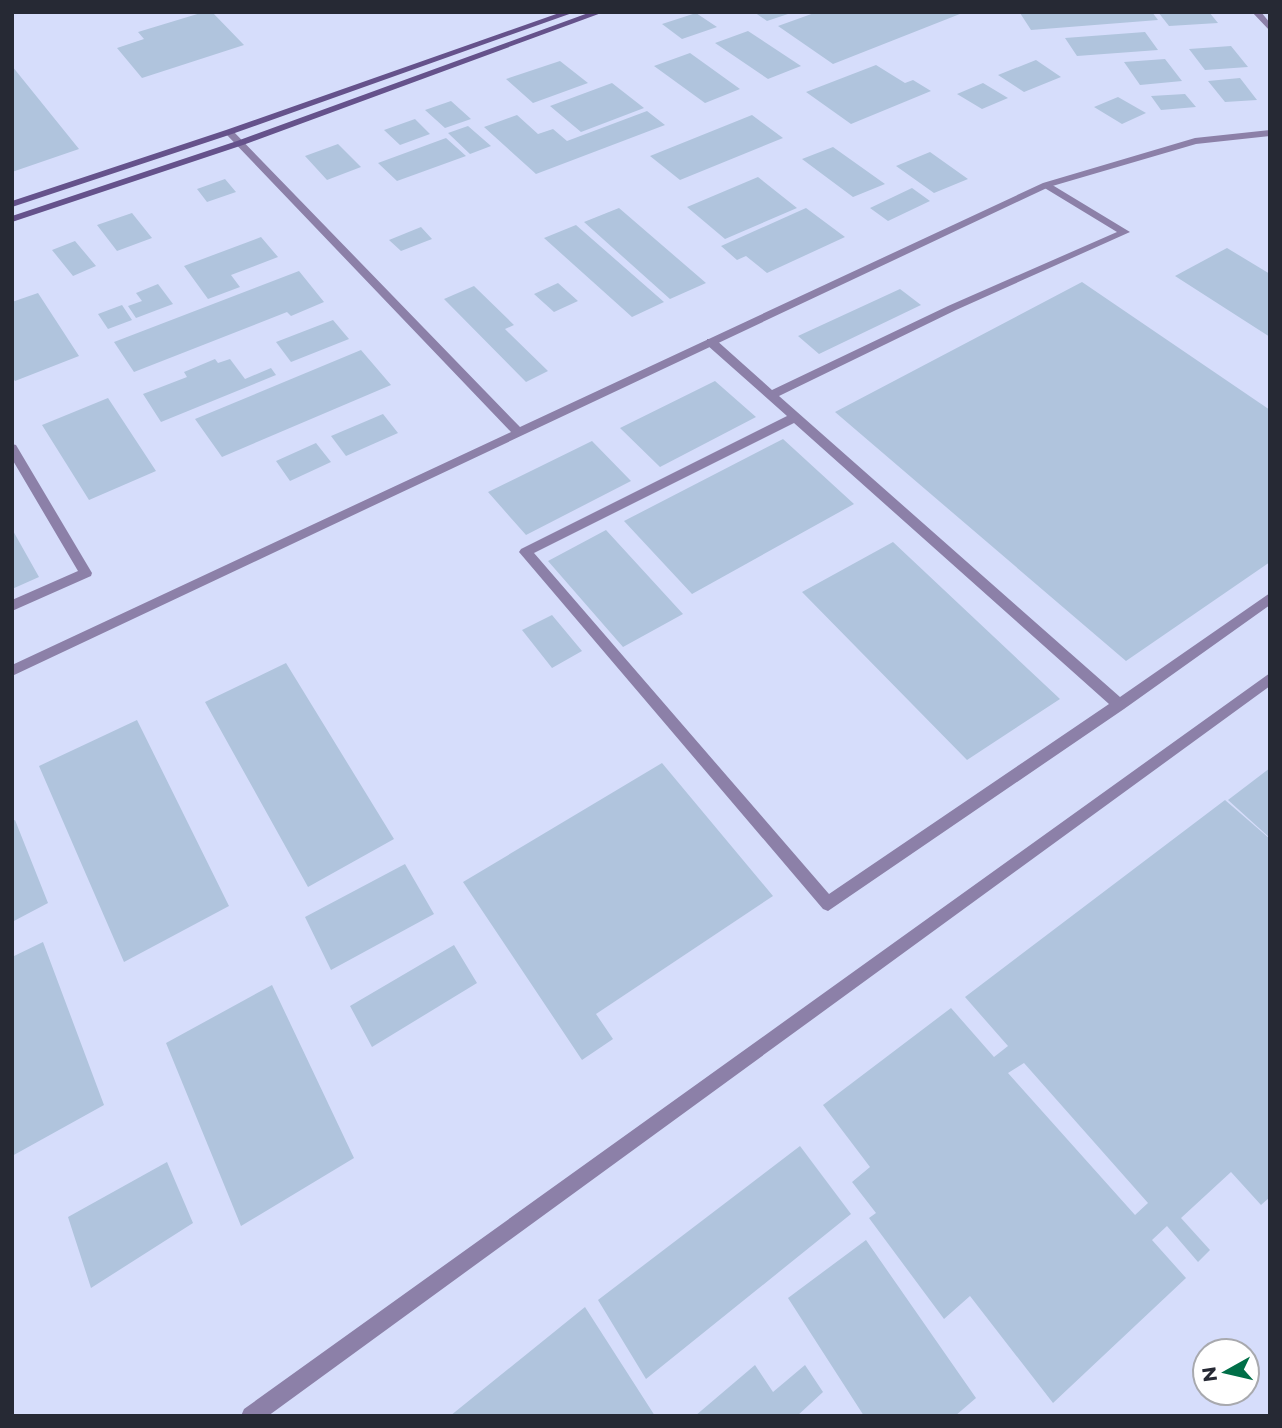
<svg xmlns="http://www.w3.org/2000/svg" width="1282" height="1428" font-family="Montserrat,sans-serif">
	<style>
		.building { fill: #b0c4dd; fill-rule: evenodd }
		.lines { fill: none; stroke-linecap: round; stroke-linejoin: round }
		.lane { fill: #8c80a8; fill-rule: evenodd }
		.street { fill: #8c80a8; fill-rule: evenodd }
		.secondary { fill: #65528b; fill-rule: evenodd }
	</style>
	<rect width="100%" height="100%" fill="#d6ddfb"/>
	<path class="building" d="M204,12H212L244,45L142,78L117,48L144,39L138,32Z
		M754,12H791V13L767,21Z
		M817,12H965L833,64L778,26Z
		M1026,12H1152L1158,20L1031,30L1020,13Z
		M1158,12H1209L1218,23L1169,26Z
		M696,13L717,27L682,39L662,24Z
		M748,31L801,66L768,79L715,43Z
		M1145,32L1158,50L1077,56L1065,38Z
		M1231,46L1248,67L1205,70L1189,49Z
		M690,53L740,89L705,103L654,66Z
		M1165,59L1182,81L1140,85L1124,62Z
		M1036,60L1061,77L1024,92L998,75Z
		M560,61L588,83L533,103L506,79Z
		M876,65L905,83L913,80L931,91L851,124L806,92Z
		M12,66L79,149L12,172Z
		M1240,78L1257,100L1225,102L1208,81Z
		M612,83L644,108L581,132L550,106Z
		M983,83L1008,98L982,109L957,94Z
		M1185,94L1196,107L1161,110L1151,96Z
		M1118,97L1146,113L1122,124L1094,107Z
		M451,101L471,119L445,128L425,110Z
		M647,111L665,125L536,174L484,127L517,115L538,134L553,129L567,141Z
		M752,115L783,138L680,180L650,156Z
		M415,119L430,134L400,145L384,130Z
		M468,126L491,146L470,154L448,133Z
		M446,138L466,156L397,181L378,163Z
		M338,144L361,167L327,180L305,156Z
		M833,147L885,184L853,197L802,159Z
		M930,152L968,179L934,193L896,166Z
		M758,177L797,208L725,239L687,207Z
		M225,179L236,192L207,202L197,189Z
		M912,188L930,201L888,221L870,208Z
		M619,208L706,283L670,299L584,222Z
		M806,208L845,237L767,273L746,256L737,260L721,246Z
		M132,213L152,238L117,251L97,225Z
		M576,225L664,302L632,317L544,238Z
		M421,227L432,239L401,251L389,240Z
		M261,237L278,257L231,275L240,287L208,299L184,266Z
		M75,241L96,266L73,276L52,250Z
		M1227,248L1270,274V337L1175,276Z
		M299,271L324,302L291,316L287,312L134,372L114,342Z
		M1082,282L1270,410V562L1126,661L835,412Z
		M558,283L578,301L554,312L534,294Z
		M158,284L173,304L136,318L128,306L142,301L136,293Z
		M474,286L514,325L505,329L548,371L526,382L444,299Z
		M900,289L921,305L819,354L798,336Z
		M38,293L79,356L15,381L12,377V302Z
		M122,305L132,320L108,329L98,314Z
		M333,320L349,339L291,362L276,342Z
		M361,350L391,385L222,457L195,419Z
		M215,359L218,363L230,359L245,379L271,368L276,375L161,422L143,394L187,377L184,372Z
		M715,381L756,417L660,467L620,428Z
		M108,398L156,471L89,500L42,425Z
		M383,414L398,433L346,456L331,436Z
		M783,439L854,504L692,594L624,521Z
		M592,441L631,481L526,535L488,492Z
		M316,443L331,462L290,481L276,461Z
		M12,529L39,577L12,589Z
		M606,530L683,614L623,647L548,561Z
		M893,542L1060,699L967,760L802,592Z
		M552,615L582,651L552,668L522,630Z
		M286,663L394,839L308,887L205,702Z
		M137,720L229,906L124,962L39,766Z
		M662,763L773,896L596,1014L613,1039L582,1060L463,882Z
		M1270,768V838L1228,800Z
		M1225,800L1270,839V1197L1261,1205L1231,1172L1181,1218L1210,1250L1198,1262L1167,1226L1152,1240L1186,1278L1053,1403L970,1296L944,1319L869,1218L876,1213L852,1182L870,1167L823,1105L951,1008L994,1057L1008,1046L965,997ZM1024,1063L1148,1203L1135,1215L1008,1073Z
		M15,820L48,903L12,922V821Z
		M405,864L434,914L331,970L305,917Z
		M43,942L104,1105L12,1156V957Z
		M454,945L477,983L372,1047L350,1006Z
		M272,985L354,1158L241,1226L166,1043Z
		M800,1146L851,1214L646,1379L598,1300Z
		M167,1162L193,1223L91,1288L68,1217Z
		M866,1240L976,1398L955,1416H864L788,1298Z
		M585,1307L655,1416H450Z
		M755,1365L773,1392L805,1365L823,1392L797,1416H695Z"/>
	<g class="lines">
		<path class="lane" d="M1043,183H1049L1130,232L956,310L779,396L1120,697L1270,593V605L1124,709L828,911L823,909L519,552L521,549L787,416L707,345V339H715L772,390L948,306L1117,232L1043,187ZM794,423L1109,704L829,894L534,553Z
			M12,444L16,445L92,573L91,576L12,611V600L78,571L12,459Z"/>
		<path class="street" d="M1252,12H1261L1270,23V31Z
			M226,130H232L520,427L1043,183L1195,138L1270,130V136L1196,144L1049,187L12,676V665L511,432L226,134Z
			M1270,673V686L268,1416H241L244,1409Z"/>
		<path class="secondary" d="M562,12H575L232,134L12,207V201L226,130Z
			M591,12H604L243,145L12,222V216L237,141Z"/>
	</g>
	<rect width="1282" height="1428" fill="none" stroke="#262934" stroke-width="28"/>
	<g transform="translate(1226 1372) rotate(262)"><circle r="33" fill="#ffffff" stroke="#a8a9ae" stroke-width="2"/>
	<path d="M0-5L12 26L0 18L-12 26Z" fill="#006f48"/>
	<text y="-10" font-size="19" font-weight="bold" text-anchor="middle" fill="#262934">N</text>
	</g>
</svg>
